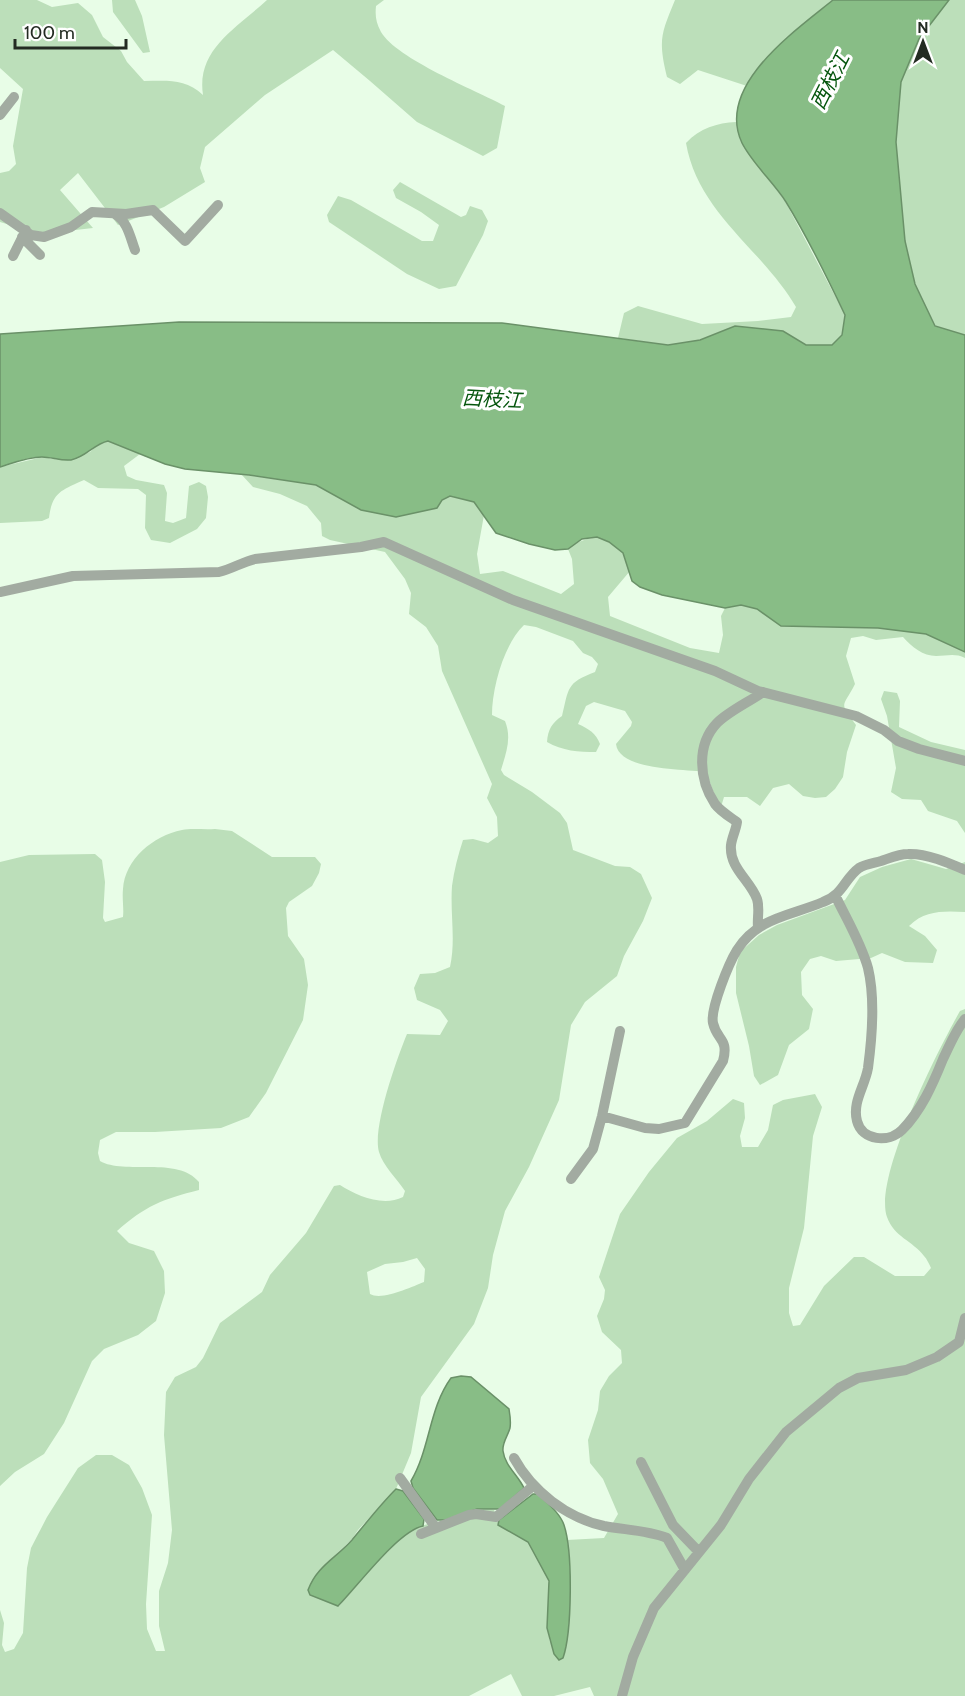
<svg xmlns="http://www.w3.org/2000/svg" width="965" height="1696" font-family="Cabin,'Noto Sans SC',sans-serif">
	<style>
		.green { fill: #bcdfba; fill-rule: evenodd }
		.water { fill: #88bd86; stroke: #6a9168; stroke-width: 1.5 }
		.lines { fill: none; stroke-linecap: round; stroke-linejoin: round }
		.minor { stroke: #a2aba1; stroke-width: 10 }
		.labels { text-anchor: middle; stroke-width: 6; stroke-linejoin: round; paint-order: stroke }
		.water-label { font-size: 20px; font-style: italic; fill: #06560e; stroke: #fff }
	</style>
	<rect width="100%" height="100%" fill="#e8fde7"/>
	<path class="green" d="M0,0H37L52,7L78,3L92,15L103,37L121,51L127,62L144,81C167,81 185,78 203,95C196,49 237,28 267,0H384L376,6C375,16 376,23 381,32C397,59 475,90 505,106L497,148L483,156L417,122L370,81L333,50L265,95L205,147L200,168L205,182L164,207L118,225L78,173L60,190L93,228L40,234L0,222V173L9,171L16,164L13,146L23,89L0,68Z
		M112,0H135L142,16L150,52L143,53L113,12Z
		M675,0H833C801,26 767,50 747,86L698,70L680,84L667,77C658,40 661,34 675,0Z
		M949,0H965V335L935,326L915,284L905,241L896,142L901,82L919,39Z
		M736,122L743,143L785,201L845,315L842,335L832,345H806L783,331L735,326L700,340L668,345L618,338L624,313L638,306L702,324L758,321L791,317L796,307C762,249 698,213 686,143C700,128 717,123 736,122Z
		M400,182L461,217L466,215L470,206L482,210L488,221L483,235L456,286L439,289L407,274L329,222L327,215L338,196L351,200L422,241H433L439,225L421,212L396,198L393,190Z
		M108,441L140,454L124,466L127,476L136,480L164,485L167,493L165,521L173,523L186,518L189,486L199,482L206,486L208,497L206,518L197,529L170,543L151,540L145,528L146,495L138,489L98,488L84,480C62,490 52,492 49,518L42,521L0,523V467L43,457L60,460L90,452L99,443Z
		M241,474L316,485L338,497L396,517L437,508L442,500L450,496L474,502L484,515L477,554L480,574L503,571L561,594L574,584L572,559L568,549C587,535 606,532 623,553C626,557 628,565 630,571L608,597L610,616L690,648L719,653L723,635L721,616L725,608L741,605L757,609L781,626L878,628L906,631L926,634L965,652V658C955,653 947,656 936,656C923,656 912,647 903,637L876,640L863,636L851,638L846,656L855,684C843,708 838,701 856,725L847,752L843,777L835,789L826,797L815,798L803,796L789,784L773,788L760,806L747,797H724L721,807L718,804L706,772C686,769 619,771 616,744L631,726L632,722L625,711L594,702L586,706L578,724C589,729 596,733 600,744L596,752C579,752 562,751 547,742C548,729 552,723 562,716C569,688 566,683 595,672L598,664L592,657L583,653L573,641L536,627L524,625C504,644 492,688 492,715L505,721C512,738 506,753 501,770L504,775L532,792L560,813L567,823L573,850L615,866L630,867L641,874L652,898L643,921L624,956L617,976L585,1002L571,1025L559,1100L529,1167L505,1211L493,1255L488,1288L474,1324L421,1397L411,1453L396,1489L358,1530L352,1539L329,1561L339,1606C356,1587 396,1536 418,1527C428,1523 439,1522 449,1519C468,1513 474,1509 494,1510L503,1528C511,1531 521,1535 527,1541C538,1553 550,1576 550,1592C550,1609 546,1625 550,1642L566,1649C568,1613 572,1576 567,1540L604,1538L618,1514L603,1479L590,1463L588,1440L598,1410L600,1391L609,1376L622,1363L621,1350L602,1332L597,1316L604,1299L605,1290L599,1277L620,1214L649,1172L677,1138L707,1121L733,1099L744,1103L745,1118L740,1136L742,1147H758L768,1130L773,1105L783,1100L815,1094L822,1107L813,1136L804,1228L789,1288V1313L793,1326L800,1325L824,1286L854,1257H864L895,1276H924L931,1268C929,1264 927,1259 924,1256C913,1241 894,1237 887,1217C873,1178 939,1048 960,1011L965,1009V1696H594L590,1687L554,1696H522L511,1674L469,1696H0V1610L4,1623L2,1645L5,1652L14,1649L23,1633L27,1568L31,1548L47,1517L78,1468L96,1455H112L129,1465L142,1488L152,1515L146,1604L147,1629L156,1651H165L159,1626V1591L168,1563L172,1530L164,1435L166,1392L175,1377L196,1367L203,1358L220,1323L262,1292L270,1275L306,1233L334,1186L340,1185C357,1196 383,1207 403,1197L405,1191C397,1179 383,1166 379,1152C372,1128 397,1058 407,1034L440,1035L448,1021L440,1010L417,1000L414,988L420,974L435,973L450,967C456,940 450,914 452,886C454,871 458,855 463,840L473,839L488,843L498,836L497,817L487,798L492,784L442,671L438,646L426,627L409,614L411,593L405,579L385,552L330,540L322,536L321,523L307,506L280,494L253,487ZM417,1258L425,1269L424,1282C411,1287 382,1301 370,1294L367,1272L385,1264L403,1262Z
		M884,691L897,693L900,701L899,727L931,742L965,750V833L957,821L928,811L921,800L902,799L891,792L896,768L887,716L881,699Z
		M215,829L232,831L272,857H315L321,864L319,873L312,886L289,902L286,908L288,936L304,959L308,985L303,1020L266,1093L249,1117L221,1128L155,1132H116L100,1140L98,1153L100,1161C124,1175 178,1156 199,1182V1190C163,1199 145,1206 117,1231L129,1243L154,1251L164,1271L165,1293L156,1321L138,1335L104,1349L92,1361L64,1423L44,1454L15,1472L0,1486V862L29,855L95,854L102,860L105,882L103,918L105,922L123,917C124,908 122,899 123,889C125,859 153,836 182,830C192,828 204,830 215,829Z
		M911,859L946,869L965,862V912C944,911 925,910 909,926L925,936L937,950L933,963L905,962L882,953L871,958L836,961L821,956L810,959L801,972L802,995L813,1009L809,1029L789,1045L778,1075L760,1085L754,1076L749,1046L736,993V967L740,952L759,935L777,925L845,900L860,877L882,867Z"/>
	<path class="water" d="M833,0H949L919,39L901,82L896,142L905,241L915,284L935,326L965,335V652L926,634L878,628L781,626L757,609L741,605L725,608L662,595L640,587L632,581L623,553L609,542L597,537L582,539L568,549L555,550L529,544L496,533L474,502L450,496L442,500L437,508L396,517L361,510L316,485L249,475L185,469L165,464L108,441C94,444 86,457 71,460C60,461 52,457 42,457C28,457 13,463 0,467V334L179,322L502,323L668,345L700,340L735,326L783,331L806,345H832L842,335L845,315C827,277 808,238 786,202C774,183 752,163 742,143C715,86 795,31 833,0Z
		M461,1376L471,1377L509,1409C510,1415 511,1422 510,1428C508,1436 502,1442 503,1451C505,1466 518,1475 524,1488L500,1509H477L446,1520H437L413,1488L411,1481C430,1449 429,1408 451,1378Z
		M396,1489L403,1491L424,1519L423,1526C398,1531 357,1587 338,1606L310,1595L308,1590C317,1566 336,1558 352,1540C366,1523 380,1505 396,1489Z
		M533,1494H538C547,1503 560,1513 564,1525C573,1552 572,1632 563,1658L559,1660L554,1654L547,1628L549,1581L528,1542L498,1525L499,1520Z"/>
	<g class="lines">
		<path class="minor" d="M0,115L14,97
			M0,213L31,235L44,237L71,227L92,212L126,214L153,210L185,241L218,205
			M115,214C128,222 130,237 135,250
			M22,237L40,255
			M13,256L26,230
			M0,592L73,576L219,572C232,569 242,562 255,559L361,547L384,542L513,600L715,671L758,691L856,716L884,730L898,741L919,749L965,761
			M836,897C847,920 861,943 868,968C875,997 872,1038 868,1068C865,1086 852,1102 857,1121C862,1141 889,1143 902,1130C921,1111 933,1084 943,1059C950,1045 955,1031 965,1019
			M758,927C757,918 760,908 757,899C750,880 729,868 731,845C732,837 736,830 737,822C730,817 720,811 715,804C699,780 696,745 717,723C729,711 749,702 763,692
			M602,1116L645,1128L659,1129L685,1123L723,1061C729,1038 717,1041 713,1023C710,1009 729,963 737,950C758,917 790,916 823,902C844,894 844,879 859,868C865,864 874,863 881,861C890,858 899,854 908,854C926,853 949,863 965,870
			M571,1179L593,1149L602,1116L620,1031
			M514,1458C532,1491 567,1518 604,1526C625,1530 647,1530 667,1538L685,1570
			M641,1462L673,1525L699,1552
			M400,1478L436,1528
			M421,1534L469,1515L476,1514L496,1517L533,1486
			M622,1696L633,1657L654,1608L721,1525L749,1479L786,1432L839,1388L858,1378L906,1370L937,1357L959,1342L965,1318"/>
	</g>
	<g class="labels">
		<g class="water-label">
			<text transform="translate(830 81) rotate(-63)" y="7">西枝江</text>
			<text transform="translate(492 399) rotate(3)" y="7">西枝江</text>
		</g>
	</g>
	<g transform="translate(923 42)" stroke="#ffffff" stroke-width="4.5" paint-order="stroke">
	<path d="M0-4.5L10 22L0 15L-10 22Z" fill="#232b22"/>
	<text y="-9" font-size="16" font-weight="bold" text-anchor="middle" fill="#232b22">N</text>
	</g>
	<path d="M15 39v9h111v-9" fill="none" stroke="#232b22" stroke-width="3"/>
	<text x="24" y="39" font-size="18" fill="#232b22" stroke="#ffffff" stroke-width="4.5" paint-order="stroke">100 m</text>
</svg>
